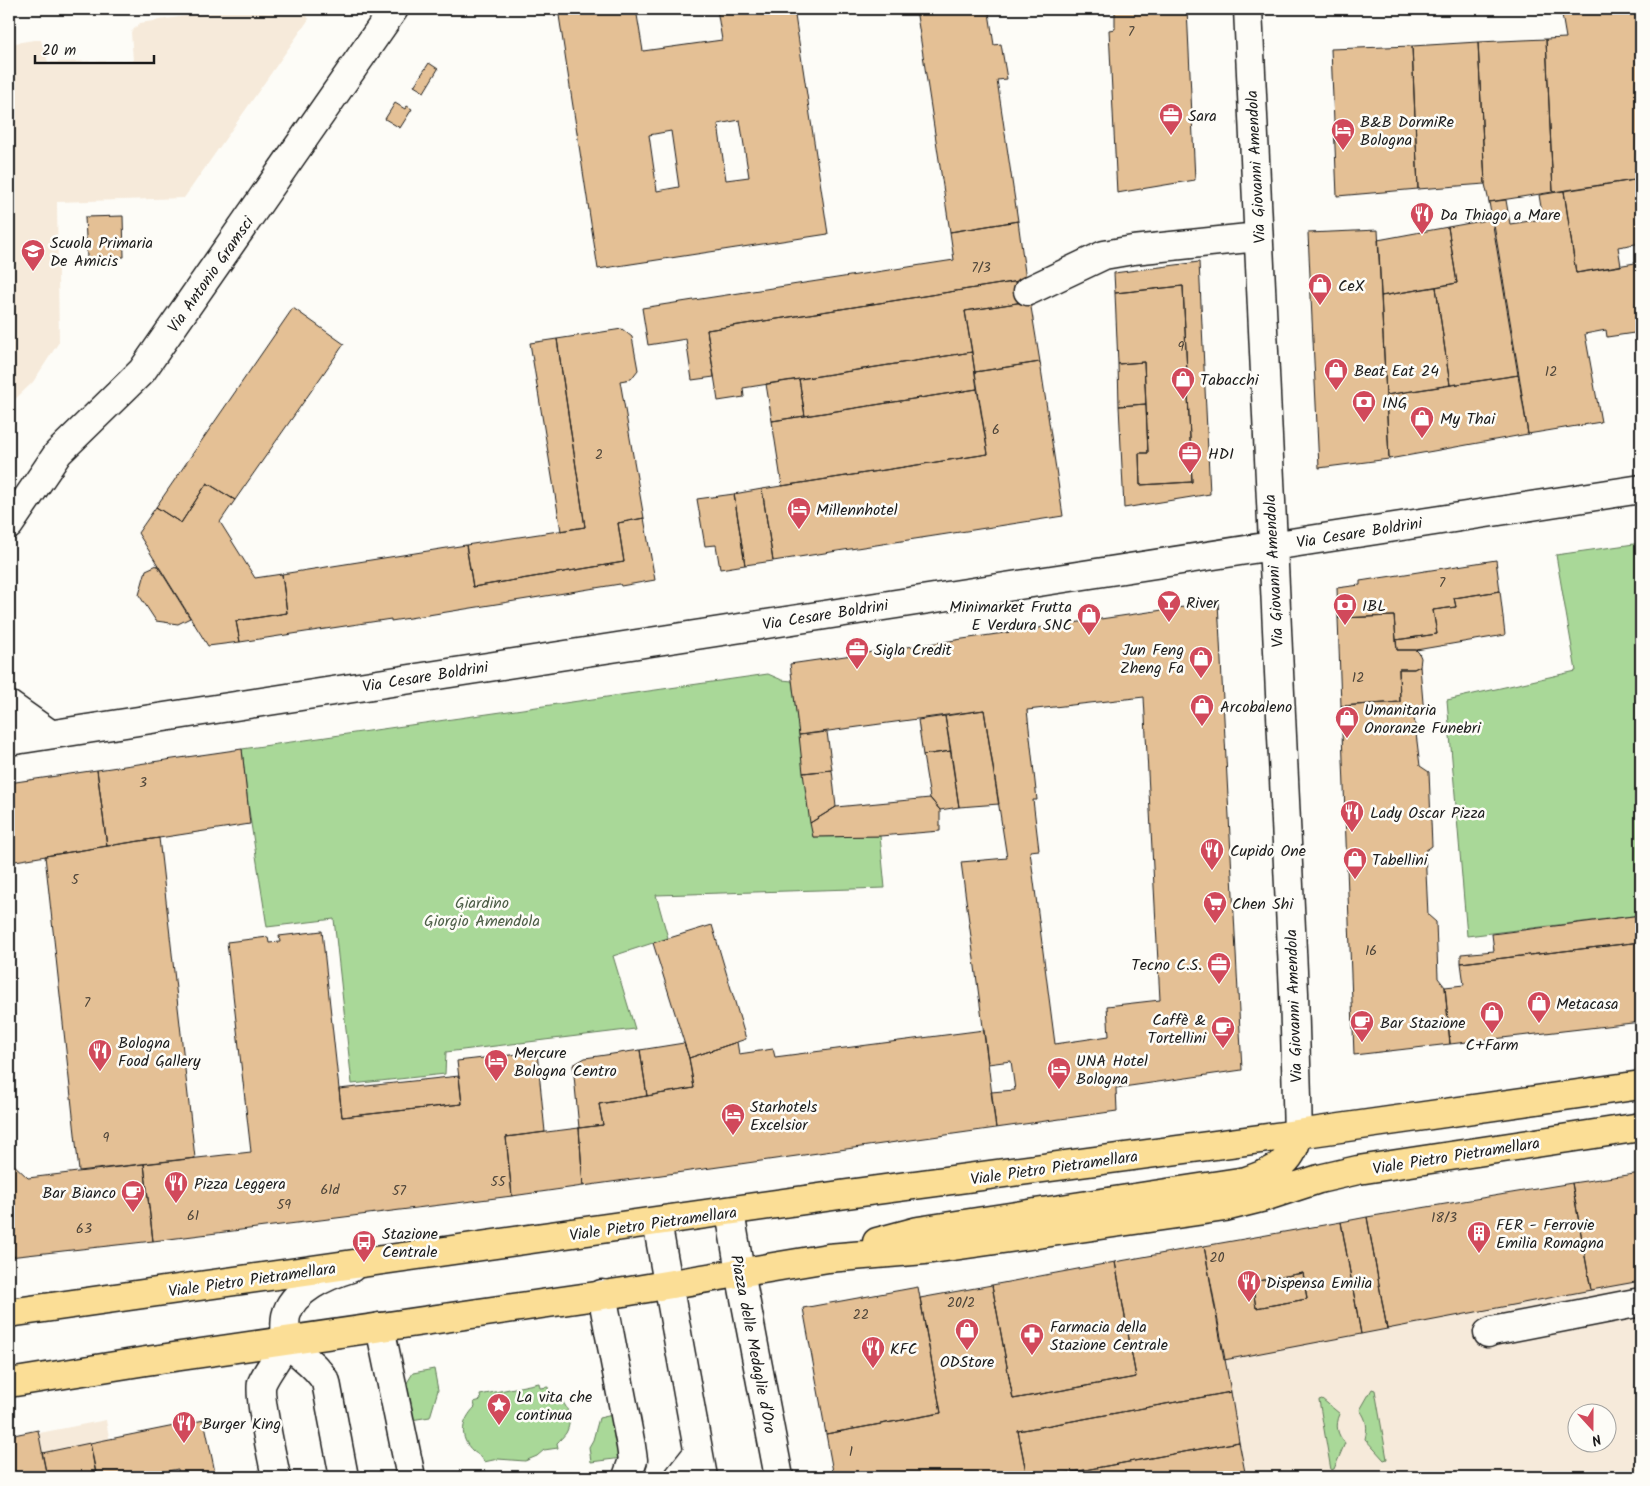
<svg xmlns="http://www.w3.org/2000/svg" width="1650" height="1486" font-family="Kalam,sans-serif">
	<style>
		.built { fill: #f6eada; fill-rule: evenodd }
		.green { fill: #a9d898; stroke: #627a5a }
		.building { fill: #e4c095; stroke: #1c1c1c; fill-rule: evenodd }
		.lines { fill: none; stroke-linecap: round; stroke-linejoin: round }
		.minor-casing { stroke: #1c1c1c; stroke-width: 31 }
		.major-casing { stroke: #1c1c1c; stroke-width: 31 }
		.minor { stroke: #fdfcf7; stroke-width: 28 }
		.major { stroke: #fbde96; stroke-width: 28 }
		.labels { text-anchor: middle; stroke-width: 5; stroke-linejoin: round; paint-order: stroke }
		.number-label { font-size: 14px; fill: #4e453a }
		.poi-label { font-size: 16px; fill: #1c1c1c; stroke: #fdfcf7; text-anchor: start }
		.street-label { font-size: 16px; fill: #1c1c1c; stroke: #fdfcf7 }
		.park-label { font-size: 16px; fill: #4d5e47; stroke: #fdfcf7 }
	</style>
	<rect width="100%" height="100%" fill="#fdfcf7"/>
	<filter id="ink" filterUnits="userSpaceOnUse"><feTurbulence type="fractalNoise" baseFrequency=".02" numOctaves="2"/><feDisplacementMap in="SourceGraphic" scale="10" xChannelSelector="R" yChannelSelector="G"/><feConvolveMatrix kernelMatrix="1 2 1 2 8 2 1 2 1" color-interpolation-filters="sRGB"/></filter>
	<g filter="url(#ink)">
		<path class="built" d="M231,9H303L309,19L184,198L57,202L59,342L33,382L9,405V44L34,40H41L48,62L133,61L131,32L140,23Z
			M1641,1188V1477H1235L1194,1256ZM1578,1414H1608V1444H1578Z
			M106,1420L116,1477H9V1439Z"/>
		<path class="green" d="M1641,543V915L1467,936L1447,700L1576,671L1556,555Z
			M768,674L782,680L792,681L813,837L880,836L885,888L656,895L668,938L613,956L635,1029L446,1052L445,1074L352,1084L334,919L267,927L248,804L242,749Z
			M434,1369L438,1390L430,1417L411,1420L405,1386L413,1373Z
			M539,1383L540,1388L548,1387L549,1392C565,1398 575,1417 566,1433C563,1437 560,1440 557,1443L558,1448L544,1450L537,1456L525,1461L498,1459L484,1462C482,1456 478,1455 473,1451C458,1437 462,1420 475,1407L474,1402L481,1400L480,1395Z
			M1372,1389L1375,1390L1387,1459L1384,1460L1365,1439C1368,1427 1367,1420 1360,1410Z
			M1322,1399L1340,1414C1335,1426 1337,1434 1345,1443L1334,1469L1331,1470L1319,1400Z
			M617,1414L622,1458L591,1462L589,1447L593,1440L599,1418Z"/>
		<path class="building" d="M558,9H636L643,51L722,40L717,9H794L828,234L598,269ZM740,120L749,177L726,180L718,124ZM671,131L679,187L657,191L649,135Z
			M916,9H1015L989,13L994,45L1001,44L1007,79L997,80L1018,221L950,232Z
			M1115,9H1187L1195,180L1117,193L1109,30L1115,29Z
			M1561,9H1641V179L1553,192L1546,39L1566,38Z
			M1546,39L1553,192L1489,202L1485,184L1478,42Z
			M1478,42L1485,184L1418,189L1412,46Z
			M1412,46L1418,189L1337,196L1331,49Z
			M429,63L438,69L424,92L414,86Z
			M395,103L405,109L407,106L412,109L400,128L385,119Z
			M1641,179V243L1618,247L1621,266L1576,273L1564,191Z
			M1564,191L1576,273L1641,262V332L1607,337L1606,330L1585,334L1601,422L1528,434L1489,202L1506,200L1510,224L1543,219L1539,195Z
			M123,216L124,257L87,258L85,217Z
			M1493,219L1519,375L1450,385L1436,287L1457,283L1448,227Z
			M1018,221L1026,280L707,330L714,377L692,380L686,339L648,345L642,308L954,260L950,232Z
			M1448,227L1457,283L1381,296L1378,240Z
			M1378,230L1389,459L1319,468L1308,233Z
			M1199,262L1210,494L1124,508L1119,406L1146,404L1148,453H1139L1140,485L1192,482L1183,286L1115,293L1114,273Z
			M1026,280L1030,301L965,311L972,352L743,388L744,397L718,401L707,330Z
			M1183,286L1192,482L1140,485L1139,453H1148L1144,362L1118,364L1115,293Z
			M1436,287L1450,385L1386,395L1381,296Z
			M1030,301L1040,362L975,372L965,311Z
			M293,308L344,344L235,500L207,483L181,523L156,507Z
			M622,329L632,337L638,370L631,379L620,381L644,518L618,523L624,562L473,587L466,545L585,527L557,339Z
			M557,339L585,527L561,531L530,343Z
			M972,352L977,389L805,416L799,379Z
			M1040,362L1063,516L773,561L762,489L988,454L975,372Z
			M1144,362L1146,404L1119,406L1118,364Z
			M1519,375L1528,434L1389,459L1386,395Z
			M799,379L805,416L772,421L766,384Z
			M977,389L988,454L782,486L772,421Z
			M207,483L235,500L220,522L255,578L282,574L287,613L236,621L240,642L208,646L138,533L156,507L181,523Z
			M762,489L773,561L745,565L734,494Z
			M734,494L745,565L720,569L716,545L705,546L697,499Z
			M644,518L655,580L621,586L620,584L391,621V619L240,642L236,621L287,613L282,574L466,545L473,587L624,562L618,523Z
			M1496,560L1500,591L1454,598L1456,607L1433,610L1437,634L1396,640L1394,616L1338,618L1337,588L1360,585V581Z
			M157,565L190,618L178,624L156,621L139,595L146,570Z
			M1500,591L1505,635L1416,650H1397L1396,640L1437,634L1433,610L1456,607L1454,598Z
			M1218,602L1242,1070L1116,1088L1117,1111L996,1128L991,1092L1015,1090L1011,1061L988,1064L961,862L1007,858L984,710L799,735L790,664ZM1144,697L1160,1000L1107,1006L1109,1036L1055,1044L1030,851L1039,850L1033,800H1037L1027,710Z
			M1394,616L1397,650H1416L1419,653L1421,658L1420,666L1414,669H1399L1400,702L1341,706L1338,618Z
			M1420,666L1424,715L1414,717L1420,766L1429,772L1432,846L1425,851L1428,915L1436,922L1438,978L1445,987L1450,1044L1354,1055L1341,706L1400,702L1399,669H1414Z
			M984,710L999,804L959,807L945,716Z
			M945,716L951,751L923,755L918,720Z
			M827,732L832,770L803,773L799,735Z
			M242,749L250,824L107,846L97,770Z
			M951,751L959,807L940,810L930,798L923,755Z
			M97,770L107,846L9,862V783Z
			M832,770L836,807L810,823L803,773Z
			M930,798L940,810V831L880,836L813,837L810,823L836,807Z
			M159,838L195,1158L79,1171L45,856Z
			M1641,915V942L1461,963V954L1494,951L1492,934Z
			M712,925L746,1039L689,1058L653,943Z
			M322,931L342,1117L462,1104L457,1061L537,1052L545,1132L506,1137L512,1196L153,1241L144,1164L251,1152L227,942L268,937L269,943L280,942L279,936Z
			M1641,942V1022L1450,1044L1445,987L1464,985L1461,963Z
			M984,1030L996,1128L583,1186L579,1128L603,1125L599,1104L694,1088L689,1058L737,1042L739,1054L773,1049L775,1057Z
			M684,1043L689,1058L694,1088L647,1096L640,1050Z
			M640,1050L647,1096L599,1104L603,1125L579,1128L573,1065L585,1058Z
			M459,1076L462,1104L342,1117L339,1089Z
			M579,1128L583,1186L512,1196L506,1137Z
			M9,1160L28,1178L144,1164L153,1241L9,1257Z
			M1641,1173V1281L1591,1290L1572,1183Z
			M1572,1183L1591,1290L1387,1329L1367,1217Z
			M1367,1217L1387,1329L1361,1334L1341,1222Z
			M1341,1222L1361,1334L1224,1360L1204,1246ZM1303,1273L1307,1299L1256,1308L1252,1282Z
			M1204,1246L1231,1392L1018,1431L1027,1477H834L826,1434L941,1413L920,1298L992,1285L1013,1399L1064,1390L1136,1377L1115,1262Z
			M1115,1262L1136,1377L1013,1399L992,1285Z
			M1303,1273L1307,1299L1256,1308L1252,1282Z
			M918,1287L941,1413L826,1434L803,1308Z
			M1231,1392L1239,1442L1046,1477H1027L1018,1431Z
			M204,1420L216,1477H179L178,1469L137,1477H97L90,1443Z
			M38,1430L47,1477H9V1436Z
			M1239,1442L1246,1477H1046Z
			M90,1443L96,1475L83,1477H47L42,1453Z"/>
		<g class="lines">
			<g class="minor-casing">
				<path id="minor" d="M1248,9L1294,993L1298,1134
					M1028,291L1104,255L1133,250L1258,237
					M9,525L58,453L142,371L394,9
					M9,705L50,734
					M9,741L1641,489
					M730,1212L740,1272L779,1477
					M657,1222L703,1477
					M602,1294L631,1446L633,1460L627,1477
					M380,1327L411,1477
					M1488,1333L1492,1331L1641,1302
					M285,1340C299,1356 315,1363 326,1382L344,1477
					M276,1477C273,1461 258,1395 262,1383C268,1369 280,1357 284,1343C287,1335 284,1325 286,1316C292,1290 328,1275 351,1268
					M679,1477L698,1453"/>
			</g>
			<g class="major-casing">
				<path id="major" d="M877,1242L918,1231L1246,1181C1273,1172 1292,1165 1298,1134
					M9,1313L847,1194L1298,1134L1641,1085
					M9,1383L146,1361L624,1292L828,1258L925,1250L1225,1207L1261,1198L1319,1179L1358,1170L1641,1127"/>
			</g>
			<use href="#minor" class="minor"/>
			<use href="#major" class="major"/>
		</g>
	</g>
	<defs>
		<g id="office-pin" transform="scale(1.25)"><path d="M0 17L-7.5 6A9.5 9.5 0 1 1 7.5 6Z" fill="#d1495b" stroke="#fdfcf7"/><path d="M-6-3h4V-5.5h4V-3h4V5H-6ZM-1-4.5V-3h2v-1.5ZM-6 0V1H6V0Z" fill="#fff"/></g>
		<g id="hotel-pin" transform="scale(1.25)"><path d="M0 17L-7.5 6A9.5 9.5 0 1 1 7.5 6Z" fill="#d1495b" stroke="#fdfcf7"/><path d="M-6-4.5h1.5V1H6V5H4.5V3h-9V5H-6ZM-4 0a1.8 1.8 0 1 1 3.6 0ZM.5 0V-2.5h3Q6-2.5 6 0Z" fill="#fff"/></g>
		<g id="restaurant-pin" transform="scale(1.25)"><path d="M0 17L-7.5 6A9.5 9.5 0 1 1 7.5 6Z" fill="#d1495b" stroke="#fdfcf7"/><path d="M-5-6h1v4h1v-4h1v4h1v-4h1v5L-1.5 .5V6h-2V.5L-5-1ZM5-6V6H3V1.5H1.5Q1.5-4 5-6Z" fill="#fff"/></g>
		<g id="school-pin" transform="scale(1.25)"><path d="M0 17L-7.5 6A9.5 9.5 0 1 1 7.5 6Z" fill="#d1495b" stroke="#fdfcf7"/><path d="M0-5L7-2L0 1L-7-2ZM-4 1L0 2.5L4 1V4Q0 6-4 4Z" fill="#fff"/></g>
		<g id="shop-pin" transform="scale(1.25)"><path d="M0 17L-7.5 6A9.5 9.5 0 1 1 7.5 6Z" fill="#d1495b" stroke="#fdfcf7"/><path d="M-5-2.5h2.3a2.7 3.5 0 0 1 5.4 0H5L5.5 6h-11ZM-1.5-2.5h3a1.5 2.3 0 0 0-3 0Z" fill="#fff"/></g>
		<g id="bank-pin" transform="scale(1.25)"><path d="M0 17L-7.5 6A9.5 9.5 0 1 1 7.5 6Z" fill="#d1495b" stroke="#fdfcf7"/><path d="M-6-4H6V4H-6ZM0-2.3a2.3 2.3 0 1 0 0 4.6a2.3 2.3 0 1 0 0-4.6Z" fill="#fff"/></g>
		<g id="bar-pin" transform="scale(1.25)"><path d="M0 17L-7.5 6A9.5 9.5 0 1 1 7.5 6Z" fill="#d1495b" stroke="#fdfcf7"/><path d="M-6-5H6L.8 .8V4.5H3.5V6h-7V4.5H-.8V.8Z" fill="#fff"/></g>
		<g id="supermarket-pin" transform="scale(1.25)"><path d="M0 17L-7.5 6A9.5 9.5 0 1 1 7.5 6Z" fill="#d1495b" stroke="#fdfcf7"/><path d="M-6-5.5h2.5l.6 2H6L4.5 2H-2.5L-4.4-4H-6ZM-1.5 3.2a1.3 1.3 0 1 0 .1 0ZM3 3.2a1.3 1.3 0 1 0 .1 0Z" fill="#fff"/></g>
		<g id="cafe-pin" transform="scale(1.25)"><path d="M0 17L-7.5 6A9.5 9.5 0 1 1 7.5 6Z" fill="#d1495b" stroke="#fdfcf7"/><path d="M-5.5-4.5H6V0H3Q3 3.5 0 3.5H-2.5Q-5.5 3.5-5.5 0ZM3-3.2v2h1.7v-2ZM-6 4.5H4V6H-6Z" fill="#fff"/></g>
		<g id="building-pin" transform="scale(1.25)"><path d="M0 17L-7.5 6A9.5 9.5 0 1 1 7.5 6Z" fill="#d1495b" stroke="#fdfcf7"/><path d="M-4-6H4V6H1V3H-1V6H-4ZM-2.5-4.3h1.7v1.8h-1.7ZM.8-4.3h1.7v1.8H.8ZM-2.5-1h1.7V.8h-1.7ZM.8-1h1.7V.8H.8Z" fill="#fff"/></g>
		<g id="bus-pin" transform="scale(1.25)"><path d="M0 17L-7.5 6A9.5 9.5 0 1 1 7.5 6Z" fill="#d1495b" stroke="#fdfcf7"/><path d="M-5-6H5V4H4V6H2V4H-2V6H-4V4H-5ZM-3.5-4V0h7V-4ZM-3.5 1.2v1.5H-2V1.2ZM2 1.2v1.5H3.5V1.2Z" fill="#fff"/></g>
		<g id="pharmacy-pin" transform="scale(1.25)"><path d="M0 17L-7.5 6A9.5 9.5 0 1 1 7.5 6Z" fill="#d1495b" stroke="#fdfcf7"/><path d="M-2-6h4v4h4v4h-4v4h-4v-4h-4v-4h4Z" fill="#fff"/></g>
		<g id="sight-pin" transform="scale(1.25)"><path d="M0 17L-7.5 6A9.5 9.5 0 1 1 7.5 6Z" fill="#d1495b" stroke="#fdfcf7"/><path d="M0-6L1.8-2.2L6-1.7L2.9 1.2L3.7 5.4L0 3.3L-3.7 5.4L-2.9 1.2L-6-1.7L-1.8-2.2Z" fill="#fff"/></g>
	</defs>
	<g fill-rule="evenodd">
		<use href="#office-pin" x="1171" y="115"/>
		<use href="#hotel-pin" x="1343" y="130"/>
		<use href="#restaurant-pin" x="1422" y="214"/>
		<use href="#school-pin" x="33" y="251"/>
		<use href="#shop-pin" x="1320" y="285"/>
		<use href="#shop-pin" x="1336" y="370"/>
		<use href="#shop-pin" x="1183" y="379"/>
		<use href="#bank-pin" x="1364" y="402"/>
		<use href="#shop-pin" x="1422" y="418"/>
		<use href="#office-pin" x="1190" y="453"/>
		<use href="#hotel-pin" x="799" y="509"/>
		<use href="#bar-pin" x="1169" y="602"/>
		<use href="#bank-pin" x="1345" y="605"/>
		<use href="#shop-pin" x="1089" y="615"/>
		<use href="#office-pin" x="857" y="649"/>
		<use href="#shop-pin" x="1201" y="658"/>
		<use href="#shop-pin" x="1202" y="706"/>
		<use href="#shop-pin" x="1347" y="718"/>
		<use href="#restaurant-pin" x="1352" y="812"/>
		<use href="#restaurant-pin" x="1212" y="850"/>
		<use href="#shop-pin" x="1355" y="859"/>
		<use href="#supermarket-pin" x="1215" y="903"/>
		<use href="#office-pin" x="1219" y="964"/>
		<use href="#shop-pin" x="1539" y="1003"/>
		<use href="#shop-pin" x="1492" y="1013"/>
		<use href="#cafe-pin" x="1362" y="1022"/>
		<use href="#cafe-pin" x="1223" y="1028"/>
		<use href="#restaurant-pin" x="100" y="1051"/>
		<use href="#hotel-pin" x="496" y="1061"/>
		<use href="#hotel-pin" x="1059" y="1069"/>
		<use href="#hotel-pin" x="733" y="1115"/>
		<use href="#restaurant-pin" x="176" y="1183"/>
		<use href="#cafe-pin" x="133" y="1192"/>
		<use href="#building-pin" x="1479" y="1233"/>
		<use href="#bus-pin" x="364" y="1242"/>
		<use href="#restaurant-pin" x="1249" y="1282"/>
		<use href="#shop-pin" x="967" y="1330"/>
		<use href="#pharmacy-pin" x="1032" y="1335"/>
		<use href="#restaurant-pin" x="873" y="1348"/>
		<use href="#sight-pin" x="499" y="1405"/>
		<use href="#restaurant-pin" x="184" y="1423"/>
	</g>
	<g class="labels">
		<g class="number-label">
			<text x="1131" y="36">7</text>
			<text x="981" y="272">7/3</text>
			<text x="1181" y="351">9</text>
			<text x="1551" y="376">12</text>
			<text x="996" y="434">6</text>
			<text x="599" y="459">2</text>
			<text x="1442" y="587">7</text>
			<text x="1358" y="682">12</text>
			<text x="143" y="787">3</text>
			<text x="75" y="884">5</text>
			<text x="1371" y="955">16</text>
			<text x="87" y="1007">7</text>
			<text x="106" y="1142">9</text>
			<text x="498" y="1186">55</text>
			<text x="330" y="1194">61d</text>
			<text x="399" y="1195">57</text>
			<text x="284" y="1209">59</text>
			<text x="193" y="1220">61</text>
			<text x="1444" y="1222">18/3</text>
			<text x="84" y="1233">63</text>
			<text x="1217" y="1262">20</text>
			<text x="961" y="1307">20/2</text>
			<text x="861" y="1319">22</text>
			<text x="851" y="1456">1</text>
		</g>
		<g class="poi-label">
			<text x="1188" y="121">Sara</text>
			<text x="1360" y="127">B&amp;B DormiRe<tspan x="1360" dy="18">Bologna</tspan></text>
			<text x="1440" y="220">Da Thiago a Mare</text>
			<text x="50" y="248">Scuola Primaria<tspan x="50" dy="18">De Amicis</tspan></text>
			<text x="1338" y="291">CeX</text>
			<text x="1354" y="376">Beat Eat 24</text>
			<text x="1200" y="385">Tabacchi</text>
			<text x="1382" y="408">ING</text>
			<text x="1440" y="424">My Thai</text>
			<text x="1208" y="459">HDI</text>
			<text x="816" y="515">Millennhotel</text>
			<text x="1186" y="608">River</text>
			<text x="1362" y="611">IBL</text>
			<text x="1072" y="612" text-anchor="end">Minimarket Frutta<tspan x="1072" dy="18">E Verdura SNC</tspan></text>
			<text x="874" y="655">Sigla Credit</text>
			<text x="1184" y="655" text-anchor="end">Jun Feng<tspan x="1184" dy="18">Zheng Fa</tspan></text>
			<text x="1220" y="712">Arcobaleno</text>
			<text x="1364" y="715">Umanitaria<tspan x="1364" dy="18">Onoranze Funebri</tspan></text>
			<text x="1370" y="818">Lady Oscar Pizza</text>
			<text x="1230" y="856">Cupido One</text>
			<text x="1372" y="865">Tabellini</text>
			<text x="1232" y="909">Chen Shi</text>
			<text x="1202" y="970" text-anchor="end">Tecno C.S.</text>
			<text x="1556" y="1009">Metacasa</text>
			<text x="1206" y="1025" text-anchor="end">Caffè &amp;<tspan x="1206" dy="18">Tortellini</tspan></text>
			<text x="1380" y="1028">Bar Stazione</text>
			<text x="118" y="1048">Bologna<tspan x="118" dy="18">Food Gallery</tspan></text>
			<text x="1492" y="1050" text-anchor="middle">C+Farm</text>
			<text x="514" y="1058">Mercure<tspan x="514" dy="18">Bologna Centro</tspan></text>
			<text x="1076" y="1066">UNA Hotel<tspan x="1076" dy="18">Bologna</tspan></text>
			<text x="750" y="1112">Starhotels<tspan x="750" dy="18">Excelsior</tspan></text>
			<text x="194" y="1189">Pizza Leggera</text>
			<text x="116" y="1198" text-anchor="end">Bar Bianco</text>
			<text x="1496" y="1230">FER - Ferrovie<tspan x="1496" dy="18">Emilia Romagna</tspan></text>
			<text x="382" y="1239">Stazione<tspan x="382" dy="18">Centrale</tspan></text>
			<text x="1266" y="1288">Dispensa Emilia</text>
			<text x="1050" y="1332">Farmacia della<tspan x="1050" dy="18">Stazione Centrale</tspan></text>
			<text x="890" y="1354">KFC</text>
			<text x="967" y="1367" text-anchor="middle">ODStore</text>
			<text x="516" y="1402">La vita che<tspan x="516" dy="18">continua</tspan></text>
			<text x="202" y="1429">Burger King</text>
		</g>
		<g class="street-label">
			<text transform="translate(1255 167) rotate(-93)" y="6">Via Giovanni Amendola</text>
			<text transform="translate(210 274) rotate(-55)" y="6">Via Antonio Gramsci</text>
			<text transform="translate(1359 532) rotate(-9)" y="6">Via Cesare Boldrini</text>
			<text transform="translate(1273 571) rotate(-93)" y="6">Via Giovanni Amendola</text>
			<text transform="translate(825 614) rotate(-9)" y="6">Via Cesare Boldrini</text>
			<text transform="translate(425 676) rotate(-9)" y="6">Via Cesare Boldrini</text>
			<text transform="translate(1293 1006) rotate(-92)" y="6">Via Giovanni Amendola</text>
			<text transform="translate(1456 1155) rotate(-9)" y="6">Viale Pietro Pietramellara</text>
			<text transform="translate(1054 1167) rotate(-8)" y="6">Viale Pietro Pietramellara</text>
			<text transform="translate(653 1223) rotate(-8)" y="6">Viale Pietro Pietramellara</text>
			<text transform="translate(252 1279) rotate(-8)" y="6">Viale Pietro Pietramellara</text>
			<text transform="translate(754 1344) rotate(79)" y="6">Piazza delle Medaglie d'Oro</text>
		</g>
		<g class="park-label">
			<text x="482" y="908">Giardino<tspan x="482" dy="18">Giorgio Amendola</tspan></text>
		</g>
	</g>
	<rect width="1650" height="1486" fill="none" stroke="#fdfcf7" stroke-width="30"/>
	<rect x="15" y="15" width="1620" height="1456" fill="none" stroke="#1c1c1c" stroke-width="2" filter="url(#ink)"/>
	<g transform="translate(1592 1428) rotate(159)"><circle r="24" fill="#fdfcf7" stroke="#a3a29f"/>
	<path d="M0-4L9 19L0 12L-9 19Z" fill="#d1495b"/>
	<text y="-8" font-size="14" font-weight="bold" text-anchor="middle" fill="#1c1c1c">N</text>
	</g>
	<path d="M35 55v8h119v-8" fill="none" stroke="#1c1c1c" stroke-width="2.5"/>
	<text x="42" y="55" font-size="15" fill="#1c1c1c" stroke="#fdfcf7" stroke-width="4" paint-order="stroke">20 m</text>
</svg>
